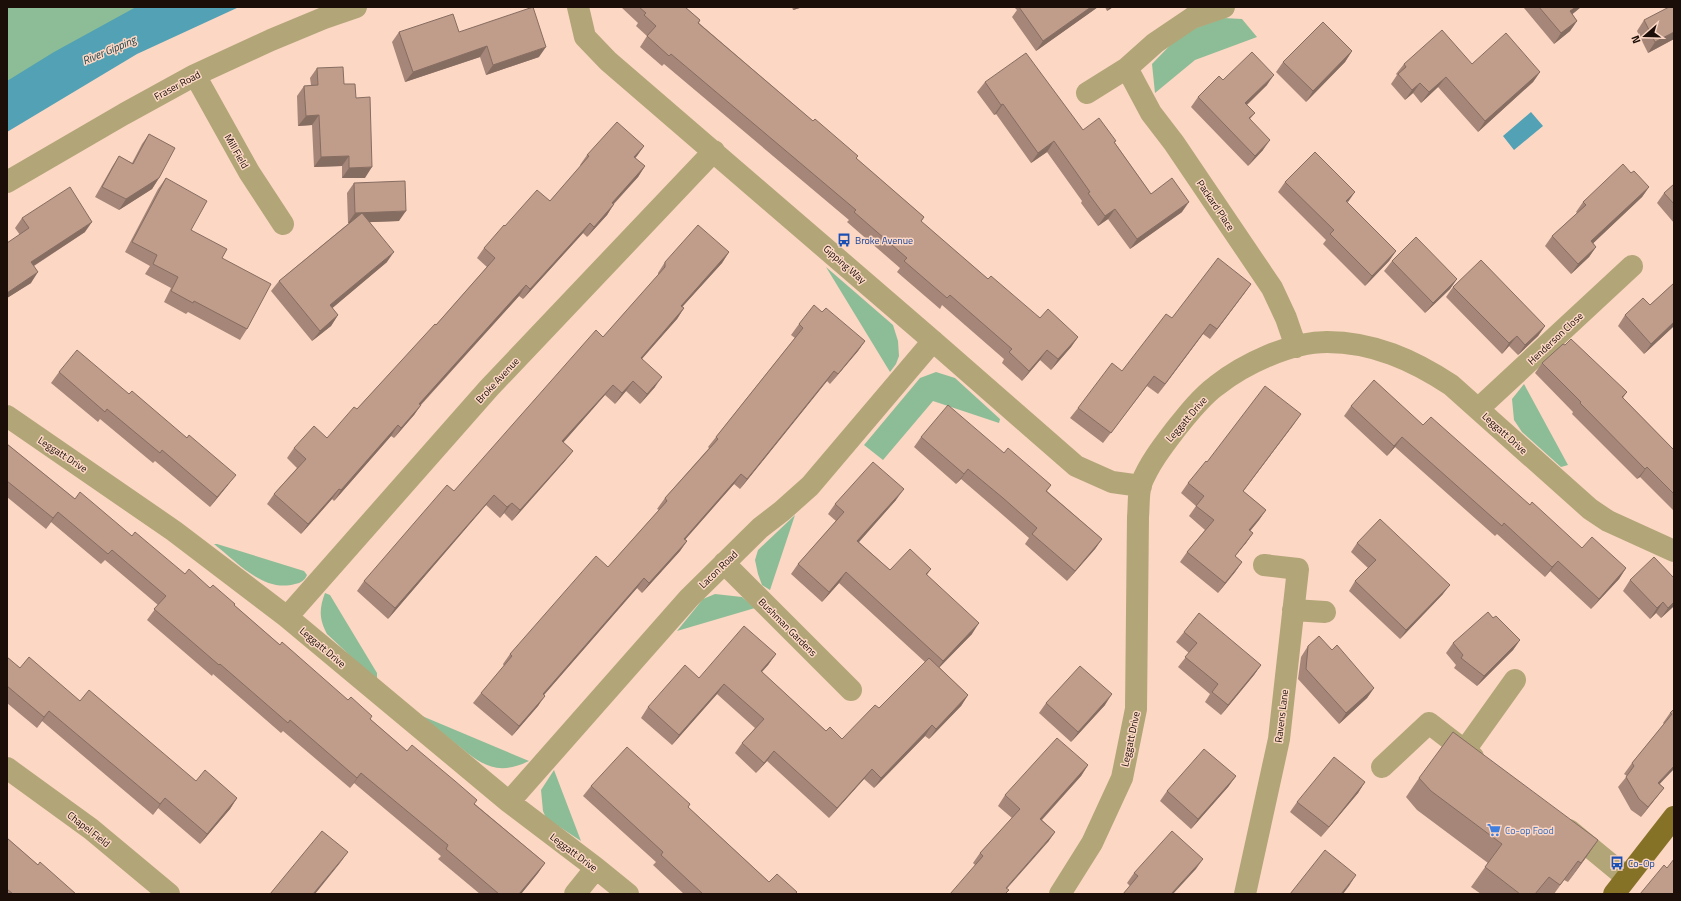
<svg xmlns="http://www.w3.org/2000/svg" width="1681" height="901" font-family="'Titillium Web',sans-serif">
	<style>
		.green { fill: #8dbd96 }
		.water { fill: #52a1b4 }
		.lines { fill: none; stroke-linecap: round; stroke-linejoin: round }
		.minor { stroke: #b2a577; stroke-width: 22 }
		.major { stroke: #867227; stroke-width: 22 }
		.wall { fill: #a58678 }
		.shaded-wall { fill: #866d61 }
		.building { fill: #c09c8b; stroke: #866d61 }
		.labels { text-anchor: middle; stroke-width: 3; stroke-linejoin: round; paint-order: stroke }
		.street-label { font-size: 10px; fill: #1b0e08; stroke: #fcd7c4 }
		.transit-label { font-size: 10px; fill: #164399; stroke: #fcd7c4; text-anchor: start }
		.shop-label { font-size: 10px; fill: #366cbe; stroke: #fcd7c4; text-anchor: start }
		.water-label { font-size: 11px; font-style: italic; fill: #1d424b; stroke: #fcd7c4 }
	</style>
	<rect width="100%" height="100%" fill="#fcd7c4"/>
	<path class="green" d="M7,7H216L7,112Z
		M1224,18L1242,19L1257,37L1195,60L1155,93L1152,64L1182,33Z
		M826,267L893,325L898,341L899,356L896,364L890,372Z
		M936,372L955,378L1000,419L999,423L933,401L883,460L864,445L920,378Z
		M1524,384L1568,465L1561,467L1522,432L1514,420L1512,399Z
		M795,515L770,590L762,585L758,574L755,560L758,550Z
		M217,544L304,571L307,575C305,580 301,583 295,584C264,593 237,562 214,544Z
		M325,593L330,595L377,673V681L327,634C319,619 319,609 325,593Z
		M715,594L742,597L755,608L677,631L703,599Z
		M422,716L529,761C496,777 481,764 456,744C445,735 433,725 422,716Z
		M554,770L581,841L546,818L543,811L541,790Z"/>
	<path class="water" d="M136,7H239L137,54L7,132V81L54,52Z
		M1531,112L1543,126L1514,150L1503,136Z"/>
	<g class="lines">
		<path class="minor" d="M578,7L585,37L608,61L933,341L1076,466L1112,482L1141,486
			M1224,7L1192,18L1155,43L1127,68L1151,113L1174,143L1272,288L1286,318L1296,347
			M195,75L249,172L283,224
			M1087,93L1127,68
			M7,182L124,114L195,75L271,40L324,18L356,7
			M1478,409L1632,266
			M7,416L174,531L287,617L509,802L596,868L628,894
			M724,563L851,690
			M1293,610L1325,612
			M287,617L489,388L714,151
			M1465,750L1515,680
			M1382,767L1429,723L1473,757
			M7,768L91,829L169,894
			M509,802L689,598L760,528L782,511L810,486L933,341
			M1569,830L1626,877
			M575,894L596,868
			M1060,894L1092,843L1122,778L1136,709L1138,517C1139,507 1138,494 1141,484C1149,464 1162,447 1175,430C1187,415 1200,398 1216,386C1244,364 1290,342 1327,342C1373,342 1413,360 1451,385L1590,509L1608,521L1674,551
			M1245,894L1279,739L1298,569L1264,565"/>
		<path class="major" d="M1614,894L1674,817"/>
	</g>
	<path class="wall" d="M621,7H685L700,20L699,23L924,217L921,222L988,279L1040,318L1078,337L1071,347L1051,370L1040,360L1022,381L1002,363L1004,359L942,305L940,309L897,272L900,268L847,222L849,220L664,64L662,66L640,47L647,36L636,26L638,23Z
		M792,7H803L793,10Z
		M1014,7H1098L1036,51L1012,17L1017,10Z
		M1105,7H1113L1107,11Z
		M1524,7H1581L1572,14L1577,21L1570,31L1554,44L1524,8Z
		M1644,20L1674,39L1648,53L1637,31Z
		M399,32H459L539,57L486,75L480,57L405,82L392,42Z
		M1352,51L1345,62L1306,102L1276,72L1283,62Z
		M1404,64H1472L1540,72L1533,82L1478,132L1438,87L1421,103L1413,93L1405,100L1391,84L1397,75L1396,74Z
		M317,68L344,84L356,98L365,178H342V166L314,167L312,125L298,126L297,96L304,86L311,85L310,78Z
		M1223,80L1267,85L1247,105L1255,113L1250,119L1263,150L1248,166L1191,107L1198,97Z
		M985,82L1083,130L1115,143L1151,194L1182,212L1130,249L1108,219L1098,226L1081,203L1082,201L1047,152L1031,163L996,114L994,115L977,92Z
		M149,134L159,178L152,189L119,210L95,197L112,167L119,156L132,163L142,144Z
		M644,146L635,158L645,166L638,177L614,204L607,215L587,237L583,233L523,299L519,296L421,405L414,415L394,438L391,436L334,501L332,499L301,534L267,504L274,494L297,468L287,458L294,448L327,438L357,409L436,325L487,267L477,258L484,248L505,226L550,201L581,166L580,165L587,155Z
		M1631,173L1649,187L1642,197L1593,243L1596,247L1589,257L1571,274L1545,246L1552,236L1577,213L1576,212L1583,202Z
		M166,178L191,230L222,258L247,329L240,340L188,312L186,314L164,302L171,288L145,274L150,266L125,252L158,189Z
		M1285,182L1347,203L1396,251L1389,261L1365,286L1323,244L1326,240L1278,192Z
		M354,183L399,221L370,222L387,262L332,308L338,315L331,326L312,341L271,291L279,281L349,223H348L347,193Z
		M1674,184V223L1657,203L1664,193Z
		M22,218L85,232L34,266L31,283L7,298V243L20,235L15,228Z
		M729,252L722,263L682,307L684,308L677,319L642,358L655,387L640,404L626,391L615,404L605,395L563,442L573,451L565,461L512,521L504,513L500,518L486,505L388,619L357,591L364,581L454,491L603,337L658,276V273L665,262Z
		M1392,261L1457,279L1450,289L1425,313L1384,271Z
		M1674,283V326L1644,354L1618,326L1625,315L1650,305Z
		M1251,284L1210,339L1203,334L1158,394L1147,386L1103,443L1070,418L1078,408L1122,371L1172,318Z
		M1453,287L1545,326L1538,336L1518,355L1509,346L1502,354L1446,297Z
		M822,312L865,341L858,351L830,384L827,381L740,489L734,484L685,539L687,541L680,551L642,593L637,588L544,695L538,706L512,736L473,703L481,693L504,666L503,664L510,654L608,567L659,510L657,509L665,498L709,448L708,447L716,437L795,338L791,335L799,324Z
		M1565,345L1627,392L1623,398L1673,449L1674,448V511L1640,477L1637,479L1572,414L1573,412L1535,373L1542,363Z
		M59,372L129,394L187,438L228,485L210,507L155,461L153,463L100,419L98,422L51,383Z
		M1351,406L1423,425L1530,505L1582,548L1626,568L1619,579L1591,609L1550,571L1545,577L1497,534L1495,536L1395,447L1387,456L1344,416Z
		M1294,424L1243,491L1266,510L1259,520L1250,531L1253,533L1246,543L1235,556L1242,562L1235,572L1218,593L1180,562L1187,552L1205,530L1189,516L1196,506L1181,493L1188,483L1207,462Z
		M921,437L1004,453L1051,485L1047,491L1102,539L1095,549L1067,581L1025,544L1029,538L996,509L961,479L956,484L914,447Z
		M7,444L75,499L132,536L185,574L210,588L234,605L280,645L370,719L407,751L475,804L545,863L538,873L521,894H480L438,859L441,856L354,783L350,788L283,731L281,733L213,674L212,676L147,620L158,605L105,560L101,564L51,522L46,529L7,497Z
		M896,500L859,542L890,570L931,569L927,575L972,634L939,667L968,695L961,706L929,739L925,736L874,788L864,779L829,818L767,761L756,773L735,753L742,743L755,728L717,694L672,745L641,718L648,707L699,678L776,654L768,665L762,672L826,731L842,739L879,708L925,662L839,583L822,602L791,574L798,564L836,521L828,514L835,504Z
		M1357,543L1443,594L1400,639L1349,591L1355,581L1368,568L1351,552Z
		M1674,578V606L1661,618L1656,613L1650,619L1623,591L1630,580Z
		M1493,618L1520,640L1513,650L1477,686L1454,668L1456,665L1446,653L1453,643Z
		M1184,632L1261,665L1254,675L1221,715L1205,702L1210,694L1178,667L1189,653L1176,642Z
		M1308,646L1374,688L1367,698L1339,724L1298,679L1301,657Z
		M7,657L20,668L80,701L196,781L237,798L230,809L200,844L158,808L153,815L42,721L37,728L7,703Z
		M1046,703L1105,705L1071,742L1039,713Z
		M1674,709L1660,784L1664,788L1656,798L1641,817L1631,810L1618,787L1627,776L1624,774L1632,763L1664,724L1663,723L1670,713Z
		M1088,765L1081,776L1042,820L1055,832L1048,842L975,865L973,863L980,853L1012,818L998,806L1005,795Z
		M1236,776L1228,787L1191,829L1160,801L1167,791Z
		M1419,778L1598,840L1568,882L1564,880L1554,894H1481L1471,887L1488,863L1417,810L1406,797Z
		M1365,782L1358,793L1321,837L1290,812L1297,802Z
		M591,786L690,804L688,807L769,882L796,894H684L653,865L656,862L583,796Z
		M7,838L38,865L76,894H7Z
		M1196,869L1130,886L1127,883L1134,873Z"/>
	<path class="shaded-wall" d="M796,7H803L793,10Z
		M1091,7H1098L1036,51L1043,41Z
		M1110,7H1113L1107,11Z
		M1576,7H1581L1563,22L1570,11Z
		M1577,21L1570,31L1554,44L1561,33Z
		M1674,32V39L1648,53L1655,42Z
		M487,46L480,57L405,82L413,72Z
		M546,47L539,57L486,75L493,65Z
		M1352,51L1345,62L1306,102L1313,91Z
		M1540,72L1533,82L1478,132L1485,121Z
		M1274,75L1267,85L1238,113L1245,103Z
		M1446,77L1438,87L1421,103L1429,92Z
		M1420,83L1413,93L1405,100L1412,90Z
		M1003,104L996,114L994,115L1001,105Z
		M319,115L312,125L298,126L306,116Z
		M1270,140L1263,150L1248,166L1255,156Z
		M1054,141L1047,152L1031,163L1038,153Z
		M644,146L637,156L627,167L634,157Z
		M349,156L342,166L314,167L321,157Z
		M645,166L638,177L605,213L612,203Z
		M372,167L365,178H342L349,168Z
		M159,178L152,189L119,210L126,199Z
		M1649,187L1642,197L1584,252L1591,241Z
		M1355,192L1348,202L1346,201Z
		M1189,202L1182,212L1130,249L1137,239Z
		M614,204L607,215L587,237L594,227Z
		M1115,209L1108,219L1098,226L1105,216Z
		M406,211L399,221L348,223L355,213Z
		M92,222L85,232L24,272L31,262Z
		M590,223L583,233L523,299L530,289Z
		M1596,247L1589,257L1571,274L1578,264Z
		M1396,251L1389,261L1365,286L1372,276Z
		M394,252L387,262L323,316L330,305Z
		M729,252L722,263L674,316L681,306Z
		M38,272L31,283L7,298V293Z
		M1457,279L1450,289L1425,313L1433,303Z
		M1251,284L1244,294L1210,339L1217,329Z
		M526,285L519,296L412,414L419,404Z
		M684,308L677,319L634,368L641,358Z
		M338,315L331,326L312,341L320,331Z
		M1674,322V326L1644,354L1651,344Z
		M1210,324L1203,334L1158,394L1165,384Z
		M1545,326L1538,336L1518,355L1525,345Z
		M1517,336L1509,346L1502,354L1509,343Z
		M1078,337L1071,347L1051,370L1058,359Z
		M865,341L858,351L830,384L838,374Z
		M1047,350L1040,360L1022,381L1029,371Z
		M834,371L827,381L740,489L747,479Z
		M662,377L655,387L640,404L647,394Z
		M633,381L626,391L615,404L622,393Z
		M613,385L605,395L555,452L562,441Z
		M421,405L414,415L394,438L401,428Z
		M1301,414L1294,424L1236,501L1243,491Z
		M398,425L391,436L334,501L341,490Z
		M1402,437L1395,447L1387,456L1394,446Z
		M573,451L565,461L512,521L520,510Z
		M1647,467L1640,477L1637,479L1645,469Z
		M968,469L961,479L956,484Z
		M741,474L734,484L677,549L684,539Z
		M236,475L228,485L210,507L217,497Z
		M339,489L332,499L301,534L308,524Z
		M904,489L896,500L850,552L857,541Z
		M494,495L486,505L388,619L395,608Z
		M512,503L500,518L507,507Z
		M1266,510L1259,520L1242,541L1249,530Z
		M58,512L51,522L46,529L53,518Z
		M1253,533L1246,543L1227,566L1235,556Z
		M1102,539L1095,549L1067,581L1075,571Z
		M687,541L680,551L642,593L649,583Z
		M1558,561L1550,571L1545,577L1552,567Z
		M1242,562L1235,572L1218,593L1225,583Z
		M1626,568L1619,579L1591,609L1599,599Z
		M846,572L839,583L822,602L829,592Z
		M644,578L637,588L536,704L543,694Z
		M1450,585L1443,594L1400,639L1406,630Z
		M1663,602L1656,613L1650,619L1657,608Z
		M1674,602V606L1661,618L1668,608Z
		M979,623L972,634L936,671L943,661Z
		M1520,640L1513,650L1477,686L1484,676Z
		M776,654L768,665L753,681L761,671Z
		M1261,665L1254,675L1221,715L1228,705Z
		M724,684L717,694L672,745L679,735Z
		M1374,688L1367,698L1339,724L1346,713Z
		M1112,694L1105,705L1071,742L1078,732Z
		M968,695L961,706L929,739L936,729Z
		M545,696L538,706L512,736L519,726Z
		M49,711L42,721L37,728L44,717Z
		M932,725L925,736L874,788L881,778Z
		M774,751L767,761L756,773L764,763Z
		M1088,765L1081,776L1033,829L1040,819Z
		M1674,766V769L1651,793L1658,783Z
		M872,769L864,779L829,818L837,808Z
		M361,773L354,783L350,788L357,778Z
		M1236,776L1228,787L1191,829L1198,819Z
		M1365,782L1358,793L1321,837Z
		M1664,788L1656,798L1641,817L1648,807Z
		M165,798L158,808L153,815L160,804Z
		M237,798L230,809L200,844L207,834Z
		M1055,832L1048,842L1002,894L1006,888Z
		M1598,840L1585,859L1568,882L1581,863Z
		M348,852L340,863L315,894H313Z
		M1203,859L1196,869L1173,894H1171Z
		M545,863L538,873L521,894H519Z
		M1356,875L1349,886L1343,894H1341Z"/>
	<path class="building" d="M533,7L546,47L493,65L487,46L413,72L399,32L453,14L459,32Z
		M639,7H685L700,20L698,23L813,121L815,119L858,156L856,158L924,217L921,221L988,279L991,276L1040,318L1048,309L1078,337L1058,359L1047,350L1029,371L1009,352L1012,349L950,295L947,298L904,261L907,258L854,212L856,210L671,54L669,56L647,36L656,26L644,15L646,13Z
		M1019,7H1091L1043,41Z
		M1539,7H1576L1570,11L1577,21L1561,33Z
		M1669,7H1674V32L1655,42L1644,20Z
		M1323,22L1352,51L1313,91L1283,62Z
		M1442,30L1472,64L1506,33L1540,72L1485,121L1446,77L1429,92L1420,83L1412,90L1398,74L1406,67L1404,64Z
		M1252,52L1274,75L1245,103L1255,113L1249,118L1270,140L1255,156L1198,97L1219,76L1223,80Z
		M1026,53L1083,130L1099,118L1116,141L1114,142L1151,194L1172,178L1189,202L1137,239L1115,209L1105,216L1088,193L1090,192L1054,141L1038,153L1003,104L1001,105L985,82Z
		M343,67L344,84H355L356,98L370,97L372,167L349,168V156L321,157L319,115L306,116L304,86L318,85L317,68Z
		M617,122L644,146L634,157L645,166L612,203L614,204L594,227L590,223L530,289L526,285L419,404L421,405L401,428L398,425L341,490L339,489L308,524L274,494L306,459L294,448L314,426L327,438L354,407L357,409L435,324L436,325L495,258L484,248L504,225L505,226L537,190L550,201L589,156L587,155Z
		M149,134L175,148L159,178L126,199L102,187L119,156L133,164Z
		M1315,152L1355,192L1346,201L1396,251L1372,276L1330,234L1334,230L1285,182Z
		M1623,164L1631,173L1634,171L1649,187L1591,241L1596,247L1578,264L1552,236L1586,205L1583,202Z
		M166,178L207,201L191,230L227,249L222,258L271,284L247,329L194,301L193,303L171,291L178,277L153,264L157,255L132,242Z
		M405,181L406,211L355,213L354,183Z
		M1674,184V204L1664,193Z
		M70,187L92,222L31,262L38,272L7,293V243L29,228L22,218Z
		M362,213L394,252L330,305L338,315L320,331L279,281Z
		M698,225L729,252L681,306L684,308L641,358L662,377L647,394L633,381L622,393L613,385L562,441L573,451L520,510L512,503L507,507L494,495L395,608L364,581L447,485L454,491L596,330L603,337L665,267V262Z
		M1416,237L1457,279L1433,303L1392,261Z
		M1218,258L1251,284L1217,329L1210,324L1165,384L1154,376L1111,433L1078,408L1112,363L1122,371L1166,314L1172,318Z
		M1481,260L1545,326L1525,345L1517,336L1509,343L1453,287Z
		M1674,283V322L1651,344L1625,315L1643,298L1650,305Z
		M814,305L822,312L826,308L865,341L838,374L834,371L747,479L741,474L684,539L687,541L649,583L644,578L543,694L545,696L519,726L481,693L512,656L510,654L596,556L608,567L667,501L665,498L718,439L716,437L803,328L799,324Z
		M1571,339L1627,392L1622,397L1673,449L1674,448V494L1647,467L1645,469L1580,403L1581,402L1542,363L1563,344L1565,345Z
		M77,350L129,394L132,391L187,438L189,435L236,475L217,497L162,450L160,453L107,409L105,412L59,372Z
		M1374,380L1423,425L1431,417L1530,505L1532,502L1582,548L1592,537L1626,568L1599,599L1558,561L1552,567L1504,523L1502,526L1402,437L1394,446L1351,406Z
		M1265,386L1301,414L1243,491L1266,510L1249,530L1253,533L1235,556L1242,562L1225,583L1187,552L1214,520L1196,506L1204,496L1188,483L1206,461L1207,462Z
		M948,405L1004,453L1008,448L1051,485L1046,491L1102,539L1075,571L1032,534L1037,528L1003,498L968,469L964,474L921,437Z
		M7,444L75,499L80,492L132,536L135,532L185,574L189,569L210,588L213,585L235,604L234,605L280,645L282,642L348,700L351,697L362,707L372,716L370,719L407,751L412,745L455,781L477,800L474,804L545,863L519,894H499L446,849L448,845L361,773L357,778L290,720L288,723L220,664L219,665L154,609L166,596L112,550L108,554L58,512L53,518L7,481Z
		M873,462L904,489L857,541L890,570L910,549L931,569L926,574L979,623L943,661L846,572L829,592L798,564L844,512L835,504Z
		M1380,519L1450,585L1406,630L1355,581L1376,560L1357,543Z
		M1654,557L1674,578V602L1668,608L1663,602L1657,608L1630,580Z
		M1488,612L1493,618L1496,616L1520,640L1484,676L1461,658L1463,655L1453,643Z
		M1199,613L1261,665L1228,705L1212,692L1218,684L1185,657L1197,643L1184,632Z
		M744,626L776,654L761,671L826,731L830,727L842,739L875,705L879,708L929,658L968,695L936,729L932,725L881,778L872,769L837,808L774,751L764,763L742,743L764,719L724,684L679,735L648,707L685,665L699,678Z
		M1319,636L1332,650L1337,645L1374,688L1346,713L1306,669L1308,646Z
		M7,657L20,668L29,657L80,701L89,690L196,781L205,770L237,798L207,834L165,798L160,804L49,711L44,717L7,686Z
		M1080,666L1112,694L1078,732L1046,703Z
		M1674,709V766L1658,783L1664,788L1648,807L1639,799L1626,777L1634,766L1632,763L1672,714L1670,713Z
		M1453,732L1598,840L1581,863L1578,861L1560,885L1549,877L1535,894H1520L1485,867L1502,844L1431,791L1419,778Z
		M1057,738L1088,765L1040,819L1055,832L1006,888L1009,890L1005,894H950L983,856L980,853L1020,809L1005,795Z
		M627,747L690,804L688,807L769,882L777,874L797,892L795,894H703L661,855L663,852L591,786Z
		M1204,749L1236,776L1198,819L1167,791Z
		M1334,757L1365,782L1329,827L1297,802Z
		M322,831L348,852L313,894H270Z
		M1172,831L1203,859L1171,894H1123L1138,876L1134,873Z
		M7,838L38,865L40,862L76,894H13L7,889Z
		M1325,850L1356,875L1341,894H1290Z
		M1674,859V894H1640L1664,865L1667,868Z"/>
	<defs>
		<g id="bus-bare" transform="scale(1.08)"><path d="M-5-6H5V4H4V6H2V4H-2V6H-4V4H-5ZM-3.5-4V0h7V-4ZM-3.5 1.2v1.5H-2V1.2ZM2 1.2v1.5H3.5V1.2Z" fill="#1a4fb4" stroke="#fcd7c4" stroke-width="2.5" paint-order="stroke"/></g>
		<g id="supermarket-bare" transform="scale(1.08)"><path d="M-6-5.5h2.5l.6 2H6L4.5 2H-2.5L-4.4-4H-6ZM-1.5 3.2a1.3 1.3 0 1 0 .1 0ZM3 3.2a1.3 1.3 0 1 0 .1 0Z" fill="#3f7fe0" stroke="#fcd7c4" stroke-width="2.5" paint-order="stroke"/></g>
	</defs>
	<g fill-rule="evenodd">
		<use href="#bus-bare" x="844" y="240"/>
		<use href="#supermarket-bare" x="1494" y="830"/>
		<use href="#bus-bare" x="1617" y="863"/>
	</g>
	<g class="labels">
		<g class="street-label">
			<text transform="translate(177 85) rotate(-28)" y="4">Fraser Road</text>
			<text transform="translate(237 151) rotate(60)" y="4">Mill Field</text>
			<text transform="translate(1216 205) rotate(56)" y="4">Packard Place</text>
			<text transform="translate(845 264) rotate(41)" y="4">Gipping Way</text>
			<text transform="translate(1555 338) rotate(-43)" y="4">Henderson Close</text>
			<text transform="translate(497 380) rotate(-47)" y="4">Broke Avenue</text>
			<text transform="translate(1186 419) rotate(-49)" y="4">Leggatt Drive</text>
			<text transform="translate(1505 433) rotate(42)" y="4">Leggatt Drive</text>
			<text transform="translate(63 454) rotate(33)" y="4">Leggatt Drive</text>
			<text transform="translate(718 569) rotate(-44)" y="4">Lacon Road</text>
			<text transform="translate(788 627) rotate(45)" y="4">Bushman Gardens</text>
			<text transform="translate(323 647) rotate(40)" y="4">Leggatt Drive</text>
			<text transform="translate(1281 716) rotate(-83)" y="4">Ravens Lane</text>
			<text transform="translate(1130 739) rotate(-78)" y="4">Leggatt Drive</text>
			<text transform="translate(89 829) rotate(38)" y="4">Chapel Field</text>
			<text transform="translate(574 852) rotate(37)" y="4">Leggatt Drive</text>
		</g>
		<g class="transit-label">
			<text x="855" y="244">Broke Avenue</text>
			<text x="1628" y="867">Co-Op</text>
		</g>
		<g class="shop-label">
			<text x="1505" y="834">Co-op Food</text>
		</g>
		<g class="water-label">
			<text transform="translate(109 50) rotate(-23)" y="4">River Gipping</text>
		</g>
	</g>
	<rect width="1681" height="901" fill="none" stroke="#1b0e08" stroke-width="16"/>
	<g transform="translate(1645 36) rotate(250)" stroke="#fcd7c4" stroke-width="3" paint-order="stroke">
	<path d="M0-3L7 15L0 10L-7 15Z" fill="#1b0e08"/>
	<text y="-6" font-size="11" font-weight="bold" text-anchor="middle" fill="#1b0e08">N</text>
	</g>
</svg>
